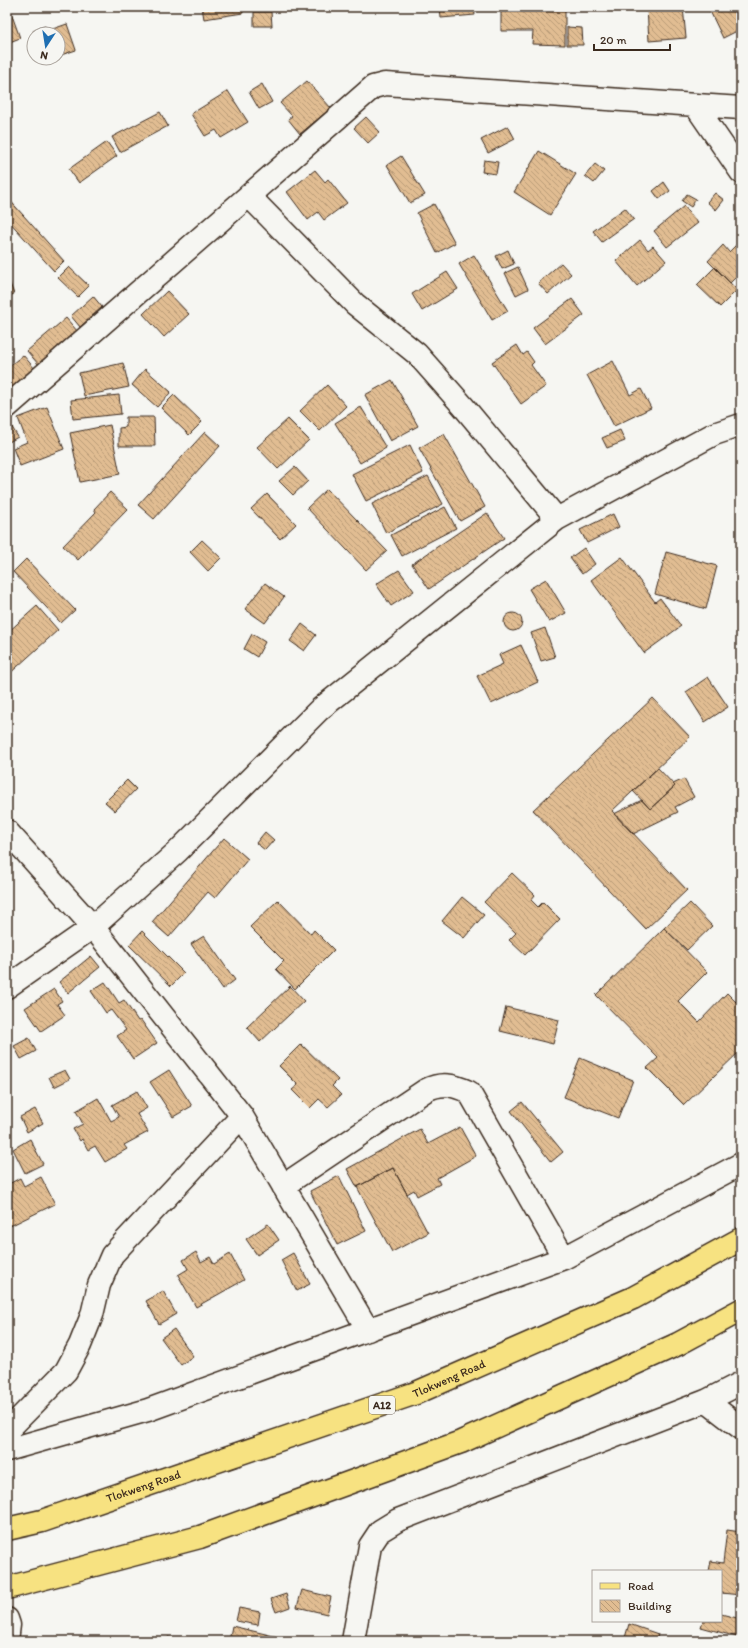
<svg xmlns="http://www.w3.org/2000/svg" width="748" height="1648" font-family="Itim,sans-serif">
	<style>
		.building { fill: url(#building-back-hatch); stroke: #3b2a1e }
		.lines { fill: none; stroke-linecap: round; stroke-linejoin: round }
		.minor-casing { stroke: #3b2a1e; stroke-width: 25 }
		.major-casing { stroke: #3b2a1e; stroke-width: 25 }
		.minor { stroke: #f6f6f2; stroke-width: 22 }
		.major { stroke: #f7e281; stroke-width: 22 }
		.labels { text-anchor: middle; stroke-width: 3.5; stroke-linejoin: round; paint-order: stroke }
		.shield { fill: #f6f6f2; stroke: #73675e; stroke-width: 1 }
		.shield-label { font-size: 11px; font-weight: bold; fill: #3b2a1e }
		.street-label { font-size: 12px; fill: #3b2a1e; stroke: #f6f6f2 }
	</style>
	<defs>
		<pattern id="building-back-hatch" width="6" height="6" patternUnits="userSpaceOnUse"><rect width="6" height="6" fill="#e1bd92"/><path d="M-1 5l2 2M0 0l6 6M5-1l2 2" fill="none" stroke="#b89a77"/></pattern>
	</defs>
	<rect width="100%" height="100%" fill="#f6f6f2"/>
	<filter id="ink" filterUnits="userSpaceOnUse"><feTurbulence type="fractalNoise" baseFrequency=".025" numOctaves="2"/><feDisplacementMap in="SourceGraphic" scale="8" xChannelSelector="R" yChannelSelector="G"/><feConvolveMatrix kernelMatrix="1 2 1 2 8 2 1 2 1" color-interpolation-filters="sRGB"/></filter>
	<g filter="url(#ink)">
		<path class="building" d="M7,7H9L20,38L7,43Z
			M202,7H242L243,13L204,19Z
			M440,7H474L475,15L441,18Z
			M501,7H565V45L532,44L533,31H501Z
			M683,7L686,38L649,41L647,8Z
			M708,7H741V29L723,38Z
			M254,12H271L272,26H254Z
			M67,24L76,50L58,56V34H34L33,31L45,26L47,31Z
			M567,27L582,28L583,45H567Z
			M307,81L331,108L300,134L288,119L292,116L280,103Z
			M262,84L272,102L259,109L249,92Z
			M228,91L248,122L221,138L216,130L205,136L191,114Z
			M160,112L168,126L120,152L112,137Z
			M366,117L380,132L368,143L354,128Z
			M508,126L515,139L488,153L481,140Z
			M107,142L117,156L79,183L69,169Z
			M539,151L576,174L550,215L514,192Z
			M401,156L425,195L410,203L387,165Z
			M484,160L498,162L496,174L482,172Z
			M595,164L604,171L594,183L585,176Z
			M315,170L325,182L328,179L347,203L324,220L318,212L308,220L287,192Z
			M664,182L670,191L659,199L653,191Z
			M715,193L724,200L716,210L707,202Z
			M687,194L696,199L691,207L682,201Z
			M7,197L64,261L54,271L7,219Z
			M434,204L455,243L437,253L417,213Z
			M684,206L698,223L667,247L654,231Z
			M625,208L634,219L602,242L593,231Z
			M640,240L648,250L653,246L666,261L637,286L616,261Z
			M741,240V272L730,283L708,261L723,245L729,252Z
			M508,250L514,264L502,269L496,256Z
			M474,255L508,311L492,320L459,264Z
			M561,263L571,274L548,294L538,283Z
			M69,267L89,286L78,297L58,278Z
			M518,267L528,289L516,295L505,273Z
			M715,267L737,290L720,307L697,285Z
			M447,272L458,289L422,311L412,294Z
			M7,276L14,294L7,297Z
			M167,291L189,314L164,337L143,314Z
			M93,296L102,307L80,327L71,316Z
			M572,299L584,315L545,344L533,328Z
			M66,318L78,332L39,365L27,351Z
			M517,345L523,355L527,352L534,362L531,365L546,386L521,404L492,362Z
			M23,355L35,369L7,393V368Z
			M613,361L630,395L641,389L651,408L614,426L587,375Z
			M123,363L129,387L84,396L79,373Z
			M145,369L171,392L157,407L132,385Z
			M392,380L418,426L390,441L365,395Z
			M327,385L346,406L320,431L300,411Z
			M119,395L121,414L73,419L71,400Z
			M174,395L202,422L189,435L161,408Z
			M47,407L64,449L20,466L13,448L27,442L18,418Z
			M361,407L386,448L360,463L335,423Z
			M126,417H154L155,446H119V428L126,427Z
			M288,419L309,440L278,469L257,447Z
			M10,424L18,437L7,443V426Z
			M110,425L120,474L80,482L70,433Z
			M620,430L625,441L607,448L602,438Z
			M205,432L220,446L154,519L138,505Z
			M444,434L485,507L460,521L419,448Z
			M410,445L423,473L366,501L352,474Z
			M295,467L308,481L293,495L279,481Z
			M428,476L443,504L386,533L372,504Z
			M327,489L387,551L366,570L307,508Z
			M110,492L128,509L78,560L63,546L96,512L94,509Z
			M267,494L296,524L280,539L251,509Z
			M445,507L456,528L402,556L391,535Z
			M487,513L504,538L429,589L412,564Z
			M613,514L619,527L587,543L580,530Z
			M202,540L221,558L208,571L190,552Z
			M584,548L595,564L582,574L570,558Z
			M666,552L717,566L706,609L655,594Z
			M622,557L655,602L660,598L681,626L644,653L591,580Z
			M26,559L75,610L61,623L13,572Z
			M399,570L414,591L391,606L376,584Z
			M546,579L566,613L549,622L529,589Z
			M265,583L284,597L265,623L245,609Z
			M37,606L58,630L7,676V633Z
			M504 622a9 9 0 1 1 18 0a9 9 0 1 1-18 0Z
			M302,624L316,635L304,651L290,641Z
			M545,628L555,657L541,661L531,633Z
			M252,634L265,642L257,657L244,649Z
			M521,645L538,682L491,704L477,676L503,664L499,655Z
			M708,677L728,707L705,722L686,692Z
			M653,698L690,737L612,811L687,890L646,929L533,810Z
			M658,768L675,786L650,809L633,791Z
			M684,779L694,797L675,807L678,812L633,834L614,814L642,800L650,809L675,786L673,784Z
			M127,780L136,789L115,811L105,802Z
			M265,832L274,840L265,850L256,843Z
			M224,838L248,859L215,898L208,892L169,937L152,922Z
			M512,873L535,895L531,900L538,907L543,902L560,919L525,955L509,940L516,933L484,902Z
			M462,897L484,915L464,938L442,921Z
			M278,900L311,934L314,930L334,950L295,989L276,969L284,961L250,927Z
			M690,903L712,926L687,950L664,928Z
			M664,928L707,972L678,1001L699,1022L727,993L741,1007V1050L684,1105L647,1068L658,1058L596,995Z
			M142,931L184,973L171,986L129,945Z
			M204,936L235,980L223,989L191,944Z
			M91,956L100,967L68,993L59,982Z
			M105,982L119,1003L124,1000L138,1021L141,1020L157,1043L133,1059L117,1036L126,1030L111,1010L106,1013L91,991Z
			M290,986L304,1001L260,1042L247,1027Z
			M54,989L62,1001L57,1004L65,1015L41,1031L25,1008Z
			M741,996V1007L736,1001Z
			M506,1007L559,1020L553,1044L500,1031Z
			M29,1038L36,1051L21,1059L14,1046Z
			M301,1044L338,1080L332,1086L341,1095L328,1107L319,1099L310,1108L292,1090L298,1085L279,1066Z
			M580,1058L633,1080L618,1118L564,1097Z
			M65,1070L70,1079L54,1087L49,1077Z
			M169,1070L192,1106L173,1117L150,1082Z
			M137,1091L147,1108L137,1114L148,1132L124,1145L127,1149L105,1162L95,1146L88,1150L82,1139L80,1141L73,1129L83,1124L76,1111L98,1098L111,1121L119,1117L112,1105Z
			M522,1102L563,1152L551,1162L511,1111Z
			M35,1109L43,1123L27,1132L20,1117Z
			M460,1127L476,1156L437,1178L440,1184L417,1196L414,1190L407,1194L393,1168L357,1187L347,1169L420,1129L428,1144Z
			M30,1139L43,1164L25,1173L13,1149Z
			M393,1168L428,1233L392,1252L357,1187Z
			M339,1176L366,1231L337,1245L310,1191Z
			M41,1177L55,1204L8,1227L7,1224V1185L20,1178L24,1186Z
			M268,1224L279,1240L257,1255L246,1239Z
			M196,1252L201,1262L210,1257L214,1264L230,1254L244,1280L196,1307L178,1275L188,1269L183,1260Z
			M293,1253L310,1284L297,1291L281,1260Z
			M163,1291L176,1314L159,1324L146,1301Z
			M174,1329L193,1356L181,1365L161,1338Z
			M727,1530L741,1532V1595L721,1593V1571H709L711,1561L723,1563Z
			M302,1590L331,1597L327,1614L297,1607Z
			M286,1594L290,1607L276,1612L271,1599Z
			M239,1608L260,1612L258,1625L236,1621Z
			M721,1614L741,1619V1638L701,1627L703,1621H721Z
			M629,1624L658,1634L656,1641H624Z
			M232,1626L282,1638L281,1641H229Z
			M168,1637L182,1640L181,1641H167Z
			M490,1638L491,1641H478Z"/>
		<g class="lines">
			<g class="minor-casing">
				<path id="minor" d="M695,105L741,172
					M249,196L355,304L417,354L463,406L557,519
					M7,407L373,87L385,84L741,108
					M7,831L93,927L242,1116L368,1330
					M7,987L93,927L178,851L319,710L557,519L714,434L741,425
					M283,1186L426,1090C442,1082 454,1085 469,1092L564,1258
					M706,1401L741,1428
					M7,1431L66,1371L80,1345L92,1315L99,1285L112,1255L242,1116
					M7,1450L148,1410L564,1258L741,1164
					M7,1619L9,1625L7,1641
					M353,1641L370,1546L380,1531L398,1520L706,1401L741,1383"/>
			</g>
			<g class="major-casing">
				<g id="major">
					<path id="s1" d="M7,1529L42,1521L416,1393L633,1298L741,1239"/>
					<path d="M7,1588L200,1537L461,1442L678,1344L741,1310"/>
				</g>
			</g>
			<use href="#minor" class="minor"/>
			<use href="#major" class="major"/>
		</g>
	</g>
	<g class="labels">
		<rect class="shield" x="369" y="1396" width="26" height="18" rx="3"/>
		<g class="shield-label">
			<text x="382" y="1409">A12</text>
		</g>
		<g class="street-label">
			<text dy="4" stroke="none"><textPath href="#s1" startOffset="467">Tlokweng Road</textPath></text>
			<text dy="4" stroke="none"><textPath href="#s1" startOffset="143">Tlokweng Road</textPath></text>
		</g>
	</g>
	<rect width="748" height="1648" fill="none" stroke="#f6f6f2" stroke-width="24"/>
	<rect x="12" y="12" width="724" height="1624" fill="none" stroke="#3b2a1e" stroke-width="1.5" filter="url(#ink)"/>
	<rect x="592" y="1570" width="130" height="52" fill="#f6f6f2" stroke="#aba49d"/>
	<rect x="600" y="1583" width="20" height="6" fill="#f7e281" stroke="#aba49d"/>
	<text x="628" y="1590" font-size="12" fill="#3b2a1e">Road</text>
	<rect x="600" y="1600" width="20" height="12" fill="url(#building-back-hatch)" stroke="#aba49d"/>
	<text x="628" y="1610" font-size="12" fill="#3b2a1e">Building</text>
	<g transform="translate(46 46) rotate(192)"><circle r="19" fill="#f6f6f2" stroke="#aba49d"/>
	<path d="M0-3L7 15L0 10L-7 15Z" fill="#1f6fb2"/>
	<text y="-6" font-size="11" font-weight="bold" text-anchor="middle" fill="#3b2a1e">N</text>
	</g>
	<path d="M594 44v6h76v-6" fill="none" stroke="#3b2a1e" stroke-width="2"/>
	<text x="600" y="44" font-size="12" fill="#3b2a1e" stroke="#f6f6f2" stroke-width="3" paint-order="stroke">20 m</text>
</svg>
